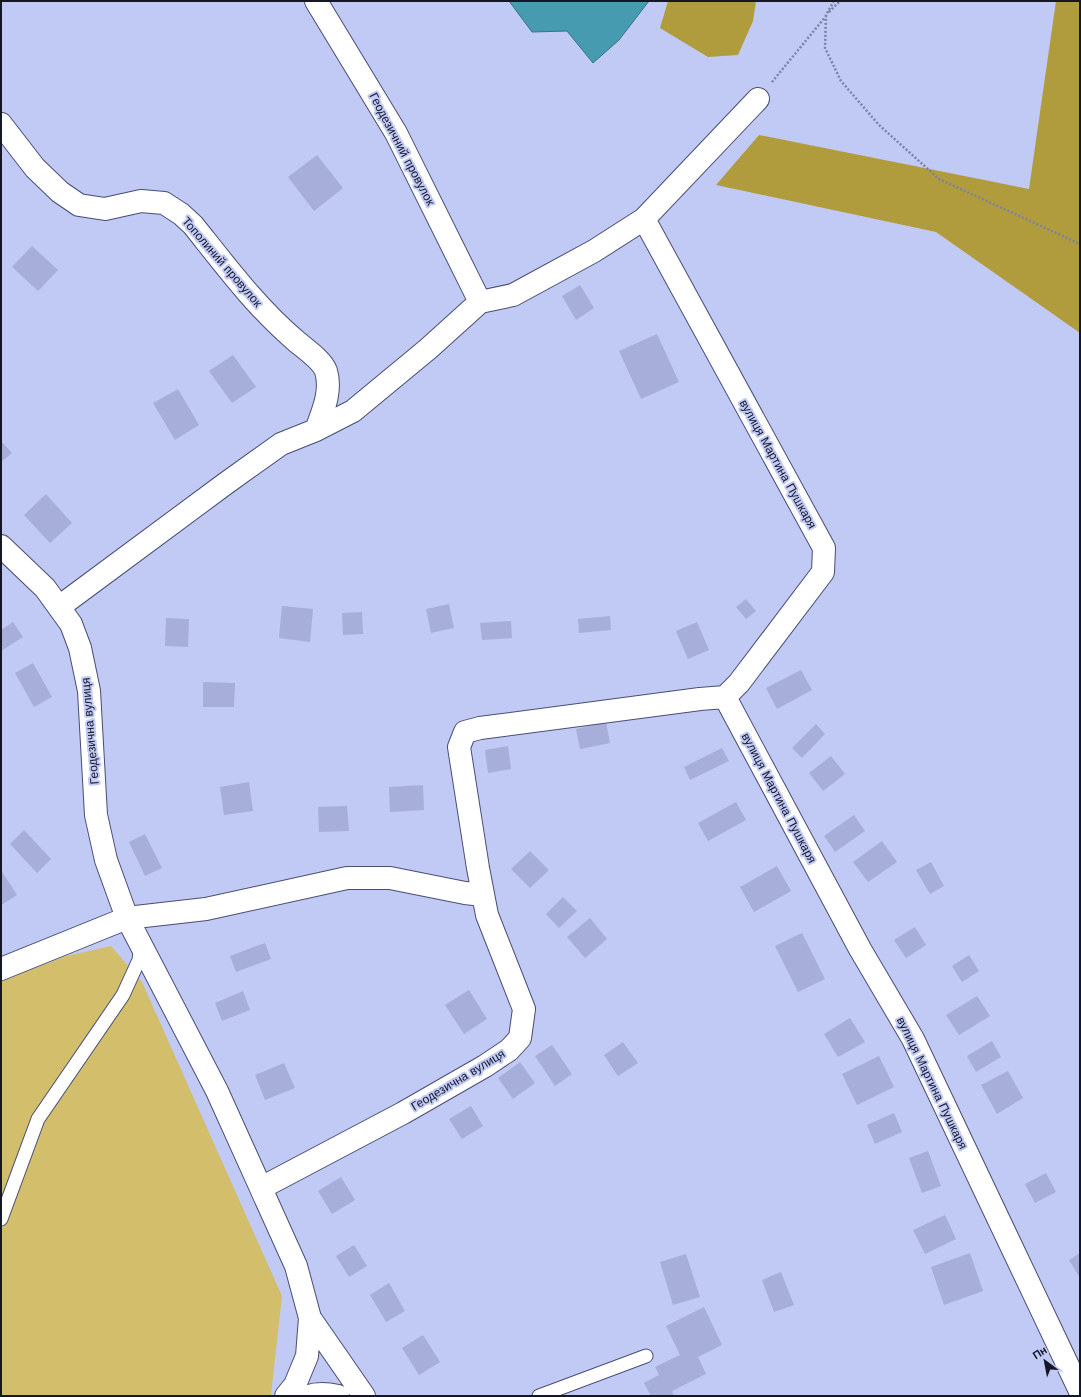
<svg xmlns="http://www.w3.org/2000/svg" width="1081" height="1397" font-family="'Work Sans',sans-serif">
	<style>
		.green { fill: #d3bf6b }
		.forest { fill: #b19c3d }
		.water { fill: #469bb0; stroke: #377387 }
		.building { fill: #a6aed9 }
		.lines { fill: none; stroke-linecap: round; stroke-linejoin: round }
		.lane-casing { stroke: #484e73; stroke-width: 15 }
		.street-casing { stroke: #484e73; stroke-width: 24 }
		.path { stroke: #7c82a3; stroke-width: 2.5; stroke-dasharray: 2 2; stroke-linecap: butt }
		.lane { stroke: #fff; stroke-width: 13 }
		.street { stroke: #fff; stroke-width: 22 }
		.labels { text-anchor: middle; stroke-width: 4; stroke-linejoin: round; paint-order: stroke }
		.street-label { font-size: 12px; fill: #141726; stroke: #c1c9f5 }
	</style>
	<rect width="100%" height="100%" fill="#c1c9f5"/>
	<path class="green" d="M111,946L142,982L282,1296L271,1395L270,1396H1V981L66,956Z"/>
	<path class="forest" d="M668,1H756L753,21L738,55L708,57L660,28Z
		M1056,1H1080V333L936,232L716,185L759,135L1029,189Z"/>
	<path class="water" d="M509,1H649L619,40L593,63L567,31L532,32Z"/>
	<path class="building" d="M317,155L343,188L314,211L288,177Z
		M32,246L58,270L38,291L12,267Z
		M580,285L594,308L576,320L562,296Z
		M657,334L679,382L641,399L619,351Z
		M233,355L256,387L232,403L209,371Z
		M178,389L199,425L175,440L153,403Z
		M1,441L12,453L1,462Z
		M46,494L72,523L50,543L24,515Z
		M746,599L756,611L746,619L736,607Z
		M449,604L454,628L431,633L426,609Z
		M282,606L313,609L310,642L279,638Z
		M362,612L363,634L343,635L342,613Z
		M610,616L611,630L579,633L578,619Z
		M166,618L189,619L188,647L165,646Z
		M511,621L512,638L482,640L480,623Z
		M13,622L23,637L1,651V630Z
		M697,622L709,650L688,659L676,631Z
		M33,663L52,697L34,707L15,673Z
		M801,670L812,690L777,709L766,688Z
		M203,682L235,683L234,707H203Z
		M606,722L610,743L580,749L576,729Z
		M816,724L825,734L802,758L792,748Z
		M508,746L511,769L488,773L485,750Z
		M722,748L729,761L690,780L684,767Z
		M831,756L845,774L823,791L809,773Z
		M249,782L253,811L224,815L220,787Z
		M423,785L424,810L390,812L389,787Z
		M736,802L746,820L708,841L698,823Z
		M347,806L349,831L319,832L318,807Z
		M854,815L865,831L835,852L824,836Z
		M24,830L51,859L37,873L10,844Z
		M145,834L162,868L145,876L129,842Z
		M882,841L897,862L868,882L853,862Z
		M530,851L549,870L530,888L511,869Z
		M931,862L944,886L930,894L916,870Z
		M777,866L791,891L754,912L740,887Z
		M1,870L17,895L1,905Z
		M563,897L577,911L559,928L546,914Z
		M590,918L607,939L585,958L567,937Z
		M915,927L926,945L906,958L894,940Z
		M802,933L825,979L798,992L775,946Z
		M265,943L271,959L236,972L230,956Z
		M969,955L979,971L962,982L952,966Z
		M469,990L487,1019L464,1034L445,1005Z
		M243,991L250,1010L222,1021L215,1003Z
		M977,996L990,1016L959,1035L946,1015Z
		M850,1018L865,1042L838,1057L824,1034Z
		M992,1041L1001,1057L976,1072L967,1056Z
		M623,1042L638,1063L618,1076L604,1055Z
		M552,1045L572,1074L555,1086L535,1056Z
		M879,1056L894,1087L857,1105L842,1074Z
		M520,1062L535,1083L513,1099L498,1078Z
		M284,1063L295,1088L265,1100L255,1075Z
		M1008,1071L1023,1098L997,1114L981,1085Z
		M471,1106L483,1126L462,1139L449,1119Z
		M894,1113L902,1132L875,1144L867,1125Z
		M928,1151L941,1186L922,1193L909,1158Z
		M1046,1173L1056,1192L1035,1203L1025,1184Z
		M341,1177L355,1200L332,1214L318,1191Z
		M945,1215L956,1239L925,1254L913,1230Z
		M354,1245L367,1266L349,1277L336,1256Z
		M970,1253L983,1291L944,1305L931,1267Z
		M1080,1253V1278L1069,1260Z
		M686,1254L700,1297L673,1305L660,1262Z
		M781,1272L794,1305L774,1312L762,1280Z
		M389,1283L405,1311L386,1322L370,1295Z
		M704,1307L722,1345L698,1357L706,1374L672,1391L674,1396H651L644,1383L659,1375L655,1367L680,1355L666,1326Z
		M423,1335L440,1362L419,1375L402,1348Z"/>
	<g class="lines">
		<g class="lane-casing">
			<path id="lane" d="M1,1219L38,1119L123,995L139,960L141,946
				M539,1396L646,1356"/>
		</g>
		<g class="street-casing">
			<path id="street" d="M316,1L396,133L480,302
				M1,124L35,168L60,192L79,205L105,209L141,201L164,203L181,214L193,225C225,265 256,307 296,341C304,348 322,360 326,371C332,391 323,411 316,430
				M1,546L45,588L71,624L80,648L89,691L96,815L106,860L127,918L217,1091L296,1266L310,1318L307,1356L295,1385L286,1396
				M59,607L225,484L281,444L316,430L353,411L428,349L480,302L513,295L594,251L644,219L758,99
				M725,697L860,949L913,1039L1080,1391
				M1,969L127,918L206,909L347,878H390L465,893L483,895
				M261,1188L403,1113L485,1066L509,1050L520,1038L524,1009L487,915L478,868L459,747L465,732L480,728L700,699L725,697L739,683L823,572L824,548L644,219
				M310,1318L364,1396
				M309,1396C318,1393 329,1394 338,1396"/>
		</g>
		<path class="path" d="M834,1L826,15L825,48L841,81L879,125L939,179L1080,244
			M829,12L840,1
			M772,82L826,16"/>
		<use href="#lane" class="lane"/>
		<use href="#street" class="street"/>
	</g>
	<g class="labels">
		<g class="street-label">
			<text transform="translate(402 149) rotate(62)" y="4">Геодезичний провулок</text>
			<text transform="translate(222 262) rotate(49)" y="4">Тополиний провулок</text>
			<text transform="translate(778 464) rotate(61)" y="4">вулиця Мартина Пушкаря</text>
			<text transform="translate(90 731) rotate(-95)" y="4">Геодезична вулиця</text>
			<text transform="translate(779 798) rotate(62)" y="4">вулиця Мартина Пушкаря</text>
			<text transform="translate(458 1080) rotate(-31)" y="4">Геодезична вулиця</text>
			<text transform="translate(932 1083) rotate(64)" y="4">вулиця Мартина Пушкаря</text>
		</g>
	</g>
	<rect width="1081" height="1397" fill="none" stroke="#141726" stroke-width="4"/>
	<g transform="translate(1045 1361) rotate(328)" stroke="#c1c9f5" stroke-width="3" paint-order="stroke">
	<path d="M0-3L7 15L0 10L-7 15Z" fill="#141726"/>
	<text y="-6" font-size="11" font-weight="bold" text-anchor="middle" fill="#141726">Пн</text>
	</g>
</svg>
